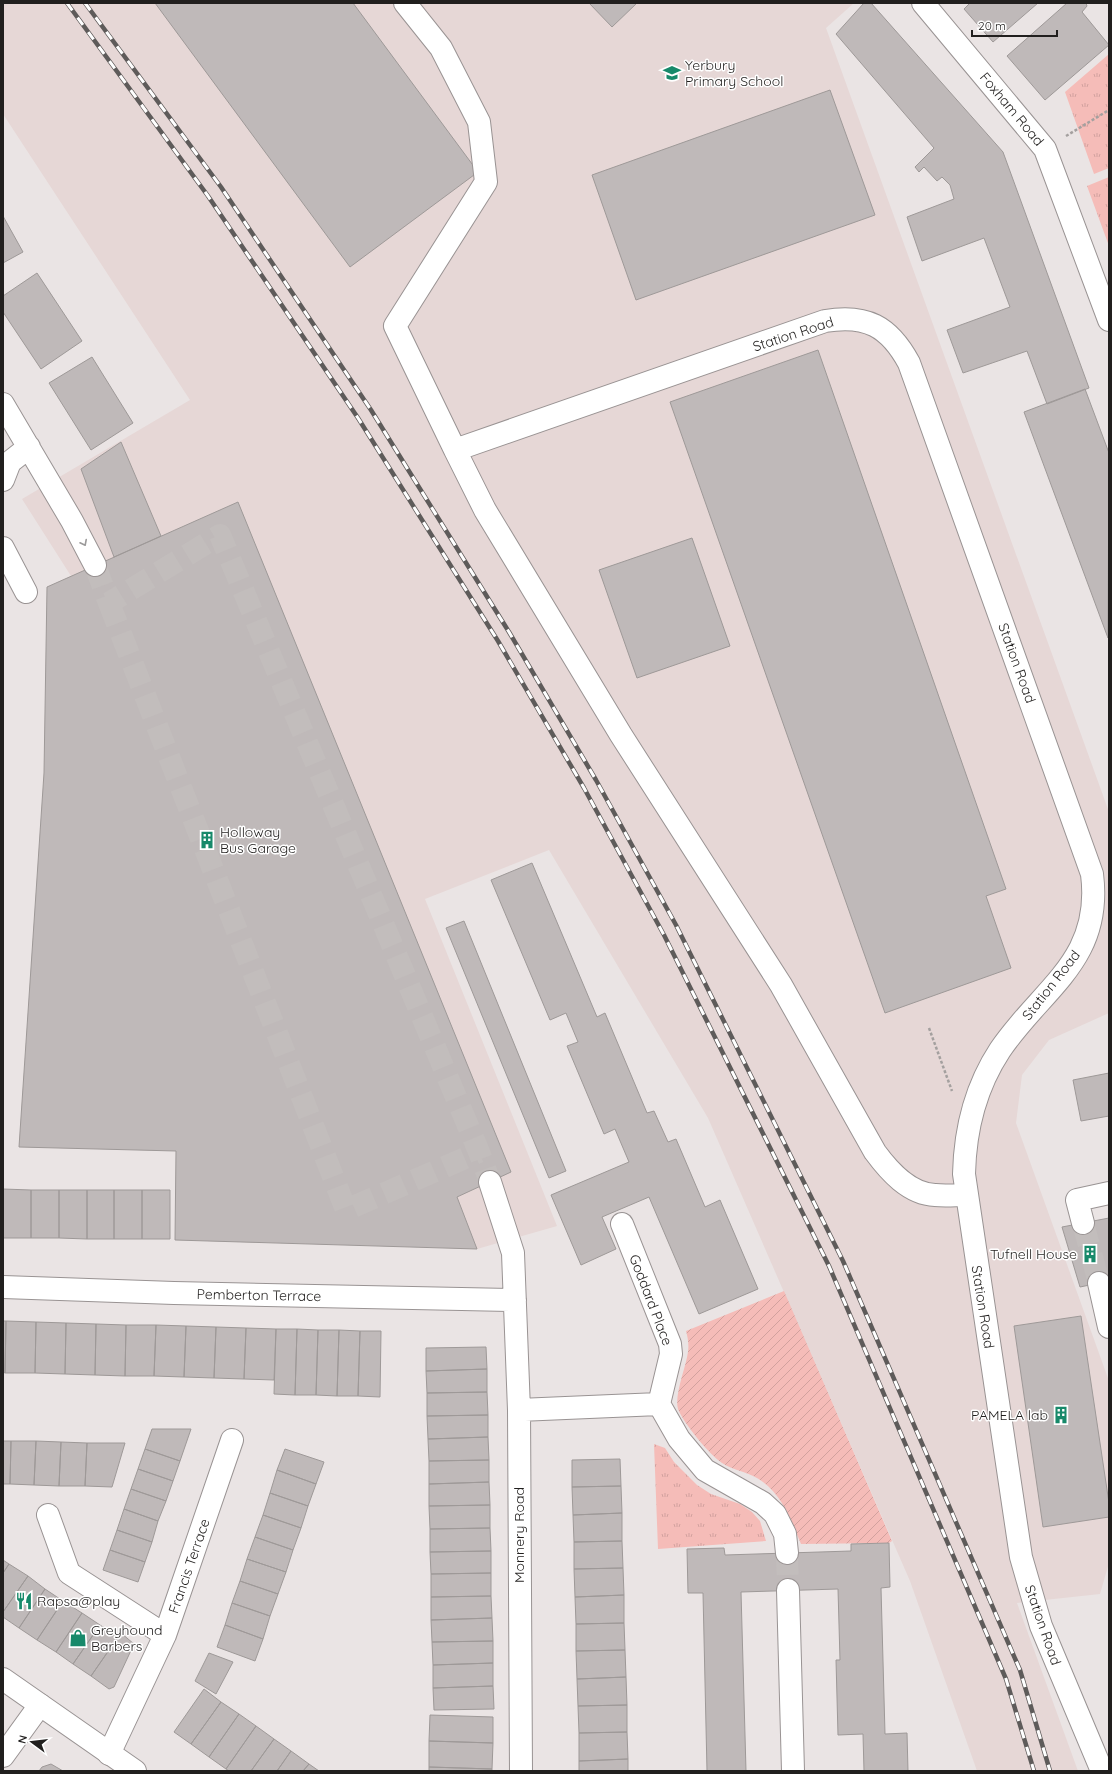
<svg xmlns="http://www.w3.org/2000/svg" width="1112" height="1774" font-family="Quicksand,sans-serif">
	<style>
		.built { fill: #e6d7d6 }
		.grass { fill: url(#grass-tufts) }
		.garden { fill: url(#garden-furrows) }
		.building { fill: #bfb9b9; stroke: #9e9998 }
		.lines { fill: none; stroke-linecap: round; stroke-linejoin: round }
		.minor-tunnel { stroke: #c2bdbc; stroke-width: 22; stroke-dasharray: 22 11; stroke-linecap: butt }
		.minor-casing { stroke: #999393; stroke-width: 24 }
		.major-casing { stroke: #999393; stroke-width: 24 }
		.path { stroke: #a4a09f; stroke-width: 2.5; stroke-dasharray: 3 2; stroke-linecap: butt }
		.minor { stroke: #fff; stroke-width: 22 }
		.major { stroke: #fff; stroke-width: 22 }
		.rail-casing { stroke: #5e5b5a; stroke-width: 4.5 }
		.rail { stroke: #fff; stroke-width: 3; stroke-dasharray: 9; stroke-linecap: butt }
		.oneway { stroke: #9b9a9a }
		.labels { text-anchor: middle; stroke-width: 3; stroke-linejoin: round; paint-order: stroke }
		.poi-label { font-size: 14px; fill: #211f1e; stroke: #fff; text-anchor: start }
		.street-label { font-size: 14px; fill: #211f1e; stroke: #fff }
	</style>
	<defs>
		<pattern id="grass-tufts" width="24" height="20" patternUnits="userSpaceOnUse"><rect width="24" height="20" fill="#f5bcb8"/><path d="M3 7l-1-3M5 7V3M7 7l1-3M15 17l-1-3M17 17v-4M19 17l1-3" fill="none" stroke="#d2a19e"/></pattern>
		<pattern id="garden-furrows" width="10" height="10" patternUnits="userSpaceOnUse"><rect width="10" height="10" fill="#f5bcb8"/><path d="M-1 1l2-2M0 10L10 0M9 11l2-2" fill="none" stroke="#d2a19e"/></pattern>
	</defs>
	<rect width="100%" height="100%" fill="#eae4e4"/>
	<path class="built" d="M3,3H854L826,28L1109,812V1013L1049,1040L1022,1075L1016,1123L1109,1381V1563L1100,1594L1017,1603L1078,1771H977L910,1581L708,1118L549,850L425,899L557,1226L477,1249L175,1240L176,1151L19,1147L44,773L47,587L71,576L22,499L190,400L3,114Z"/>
	<path class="grass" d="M1109,54V168L1094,174L1065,92Z
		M1109,177V246L1087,186Z
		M654,1444L665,1448L674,1462L697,1485L711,1494L740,1504L752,1512L760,1521L766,1541L658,1549Z"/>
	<path class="garden" d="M784,1291L892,1541L889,1543L801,1544C791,1521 784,1498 763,1482C751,1472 734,1471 722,1463C709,1454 684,1424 678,1409C674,1395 686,1367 688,1352C689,1345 688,1338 686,1331Z"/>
	<path class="building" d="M155,3H353L478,172L350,267Z
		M589,3H637L612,27Z
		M864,3H871L1003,152L1089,388L1047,404L1027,351L963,373L947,330L1010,307L984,238L922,261L907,217L954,199L950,185L942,177L937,181L924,167L919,172L915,167L934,148L836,34Z
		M970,3H1038L993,42L964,9Z
		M1067,3H1086L1087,6L1082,12L1109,45L1045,100L1007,56Z
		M830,90L875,215L636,300L592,175Z
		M3,216L23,252L3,263Z
		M37,273L82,341L41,369L3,312V296Z
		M818,350L1006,889L986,896L1011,968L885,1013L670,402Z
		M92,357L133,423L91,450L49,383Z
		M1085,389L1109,453L1108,638L1024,412Z
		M121,442L161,536L114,557L81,469Z
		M238,502L511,1172L457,1197L477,1249L175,1240L176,1151L19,1147L44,773L47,587Z
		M692,538L730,646L637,678L599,570Z
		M532,863L597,1017L605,1013L647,1113L654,1111L668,1142L676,1139L705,1207L720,1200L758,1289L699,1314L649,1197L602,1217L616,1249L581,1265L551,1195L629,1162L615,1129L604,1134L567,1046L578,1042L566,1013L550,1020L491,880Z
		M464,921L566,1171L549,1178L446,928Z
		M1109,1073V1116L1081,1121L1073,1080Z
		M3,1189L31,1190V1238H3Z
		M31,1190H59V1238H31Z
		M59,1190H87V1239L59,1238Z
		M87,1190H114V1239H87Z
		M114,1190H142V1239H114Z
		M142,1190H170V1239H142Z
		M1109,1218V1281L1080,1287L1062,1227Z
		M1081,1316L1109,1503V1517L1043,1527L1014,1326Z
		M3,1321H6L5,1373L3,1372Z
		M6,1321L36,1322L35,1373H5Z
		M36,1322L66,1323L65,1374L35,1373Z
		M66,1323L96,1324L95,1375L65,1374Z
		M96,1324L126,1325L125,1376L95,1375Z
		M126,1325H156L154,1376H125Z
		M156,1325L186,1326L184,1377L154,1376Z
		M186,1326L216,1327L214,1378L184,1377Z
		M216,1327L246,1328L244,1379L214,1378Z
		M246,1328L276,1329L274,1380L244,1379Z
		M276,1329H297L295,1395L274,1394Z
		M297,1329L318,1330L316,1395H295Z
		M318,1330H339L337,1396L316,1395Z
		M339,1330L360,1331L358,1396H337Z
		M360,1331H381L380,1397L358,1396Z
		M486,1347L487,1369L426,1371V1348Z
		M487,1369V1392L427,1393L426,1371Z
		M487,1392L488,1415L427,1416V1393Z
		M488,1415V1437L428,1439L427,1416Z
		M152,1429H191L180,1461L145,1449Z
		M488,1437L489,1460L429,1461L428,1439Z
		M3,1441H11L10,1484H3Z
		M11,1441H36L34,1485L10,1484Z
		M36,1441L61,1442L59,1486L34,1485Z
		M61,1442L87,1443L85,1486H59Z
		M87,1443H125L112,1487L85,1486Z
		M145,1449L180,1461L173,1481L138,1469Z
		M285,1449L324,1462L316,1484L277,1470Z
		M620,1459L621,1486L572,1487V1460Z
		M489,1460V1482L429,1484V1461Z
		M138,1469L173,1481L166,1501L131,1489Z
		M277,1470L316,1484L308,1506L270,1493Z
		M489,1482L490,1505L429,1506V1484Z
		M621,1486L622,1513L573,1515L572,1487Z
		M131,1489L166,1501L158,1521L124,1509Z
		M270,1493L308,1506L301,1528L263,1515Z
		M490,1505V1528L430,1529L429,1506Z
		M124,1509L158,1521L152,1542L117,1530Z
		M622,1513V1541L574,1542L573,1515Z
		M263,1515L301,1528L293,1550L255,1537Z
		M490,1528L491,1551L430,1552V1529Z
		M117,1530L152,1542L145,1562L110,1550Z
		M255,1537L293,1550L286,1572L247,1559Z
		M622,1541L623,1568L574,1569V1542Z
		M889,1543L890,1587L881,1588L885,1734L907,1733L908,1771H864L863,1734L838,1735L836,1660H840L838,1589L741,1592L746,1771H707L703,1593H688L687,1549L724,1548L725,1555L851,1551V1544Z
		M110,1550L145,1562L138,1582L103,1570Z
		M491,1551V1573L431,1574L430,1552Z
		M247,1559L286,1572L278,1594L240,1581Z
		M3,1560L9,1564L3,1573Z
		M9,1564L28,1576L3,1612V1573Z
		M623,1568L624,1595L575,1597L574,1569Z
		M491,1573V1596L431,1597V1574Z
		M28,1576L45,1589L19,1628L3,1617V1612Z
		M240,1581L278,1594L270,1616L232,1603Z
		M45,1589L63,1601L37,1640L19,1628Z
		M624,1595V1623L576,1624L575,1597Z
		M491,1596L492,1618L431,1620V1597Z
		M63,1601L82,1613L56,1652L37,1640Z
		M232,1603L270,1616L263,1639L225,1625Z
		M82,1613L100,1625L73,1664L56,1652Z
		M492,1618L493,1641L432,1642L431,1620Z
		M624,1623L625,1650L576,1651V1624Z
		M100,1625L118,1637L91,1676L73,1664Z
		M225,1625L263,1639L255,1661L217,1647Z
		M121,1633L134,1644L114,1687L109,1689L91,1676Z
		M493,1641V1663L433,1665L432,1642Z
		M625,1650L626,1677L577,1679L576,1651Z
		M209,1653L233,1662L216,1694L195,1681Z
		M493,1663V1686L433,1688V1665Z
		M626,1677L627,1705L578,1706L577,1679Z
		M493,1686L494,1709L434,1710L433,1688Z
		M204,1689L221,1702L191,1744L174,1732Z
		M221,1702L239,1714L209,1757L191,1744Z
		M627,1705V1732L579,1733L578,1706Z
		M239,1714L256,1726L226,1769L209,1757Z
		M430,1715L493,1717V1743L429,1741Z
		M256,1726L274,1739L251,1771H229L226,1769Z
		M627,1732L628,1759L579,1761V1733Z
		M274,1739L291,1751L277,1771H251Z
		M429,1741L493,1743L492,1769L429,1767Z
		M291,1751L309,1764L303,1771H277Z
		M628,1759V1771H579V1761Z
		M51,1764L63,1771H39L42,1767Z
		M309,1764L319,1771H303Z
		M429,1767L492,1769V1771H429Z"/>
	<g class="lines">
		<path class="minor-tunnel" d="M95,565L109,603L220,535L479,1152L490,1182
			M109,603L346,1210L479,1152
			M1083,1223L1099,1283
			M787,1553L788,1590"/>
		<g class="minor-casing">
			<path id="minor" d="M405,3L441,48L479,122L486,182L395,326L455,450L825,321C866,314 889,326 909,363L1092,874C1103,960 1042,988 1000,1050C975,1088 965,1130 964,1174L1021,1557L1041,1626L1102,1771
				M923,3L1045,149L1109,320
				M3,404L72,521L95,565
				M455,450L485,510L621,735L781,985L875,1152C889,1171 909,1194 935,1195C945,1196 956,1195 966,1195
				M3,480L10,462L29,447
				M3,548L26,592
				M490,1182L513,1253L519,1410L521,1771
				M1083,1223L1077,1200L1109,1193
				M1099,1283L1109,1327
				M3,1287L174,1293L515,1300
				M659,1404L679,1439L705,1470L763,1503L775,1514L785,1534L787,1553
				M519,1410L659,1404L671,1354L670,1344L622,1224
				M48,1515L69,1573L165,1635
				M788,1590L793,1771
				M109,1754L165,1635L232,1440
				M3,1756L40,1705"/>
		</g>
		<g class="major-casing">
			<path id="major" d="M3,1679L135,1771"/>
		</g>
		<path class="path" d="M1066,136L1109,110
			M929,1028L952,1091"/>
		<use href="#minor" class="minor"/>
		<use href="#major" class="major"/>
		<g class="rail-casing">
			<path id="rail" d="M67,3L208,196L358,418L498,641L584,788L664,935L829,1266L1006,1679L1034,1771
				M85,3L221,187L371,410L509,632L596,780L676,925L843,1261L1020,1670L1050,1771"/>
		</g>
		<use href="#rail" class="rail"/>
	</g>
	<defs><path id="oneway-chevron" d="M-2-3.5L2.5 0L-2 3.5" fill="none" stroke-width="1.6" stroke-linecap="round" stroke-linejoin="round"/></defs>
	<use class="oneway" href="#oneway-chevron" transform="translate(84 543) rotate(63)"/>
	<defs>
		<g id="school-bare" transform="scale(1.38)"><path d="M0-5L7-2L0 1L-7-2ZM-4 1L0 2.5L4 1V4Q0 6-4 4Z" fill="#17896a" stroke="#fff" stroke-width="2.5" paint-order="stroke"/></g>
		<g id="building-bare" transform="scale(1.38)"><path d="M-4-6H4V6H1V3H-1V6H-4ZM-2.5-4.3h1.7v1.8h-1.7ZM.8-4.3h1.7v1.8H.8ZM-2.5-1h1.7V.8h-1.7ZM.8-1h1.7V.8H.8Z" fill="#17896a" stroke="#fff" stroke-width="2.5" paint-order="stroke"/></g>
		<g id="restaurant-bare" transform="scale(1.38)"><path d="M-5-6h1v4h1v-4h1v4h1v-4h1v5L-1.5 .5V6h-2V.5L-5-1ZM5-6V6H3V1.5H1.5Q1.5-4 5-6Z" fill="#17896a" stroke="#fff" stroke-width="2.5" paint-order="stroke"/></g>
		<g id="shop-bare" transform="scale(1.38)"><path d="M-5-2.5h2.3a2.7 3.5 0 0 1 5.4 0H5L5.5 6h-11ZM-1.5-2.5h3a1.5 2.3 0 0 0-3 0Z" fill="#17896a" stroke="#fff" stroke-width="2.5" paint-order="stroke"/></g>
	</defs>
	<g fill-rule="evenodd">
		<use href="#school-bare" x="672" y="73"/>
		<use href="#building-bare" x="207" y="840"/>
		<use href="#building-bare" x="1090" y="1254"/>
		<use href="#building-bare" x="1061" y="1415"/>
		<use href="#restaurant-bare" x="24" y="1601"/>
		<use href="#shop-bare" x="78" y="1638"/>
	</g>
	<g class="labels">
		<g class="poi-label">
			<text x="685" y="70">Yerbury<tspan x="685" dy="16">Primary School</tspan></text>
			<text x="220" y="837">Holloway<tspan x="220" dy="16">Bus Garage</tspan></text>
			<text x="1077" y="1259" text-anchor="end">Tufnell House</text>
			<text x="1048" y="1420" text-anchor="end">PAMELA lab</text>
			<text x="37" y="1606">Rapsa@play</text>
			<text x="91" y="1635">Greyhound<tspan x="91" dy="16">Barbers</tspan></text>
		</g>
		<g class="street-label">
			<text transform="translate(1012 109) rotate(50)" y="5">Foxham Road</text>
			<text transform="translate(793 334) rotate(-18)" y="5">Station Road</text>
			<text transform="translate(1017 663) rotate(70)" y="5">Station Road</text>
			<text transform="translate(1051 985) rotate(-52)" y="5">Station Road</text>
			<text transform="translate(259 1295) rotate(1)" y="5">Pemberton Terrace</text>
			<text transform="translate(651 1300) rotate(69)" y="5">Goddard Place</text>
			<text transform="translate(983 1307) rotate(81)" y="5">Station Road</text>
			<text transform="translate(519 1535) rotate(-90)" y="5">Monnery Road</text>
			<text transform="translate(189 1566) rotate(-71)" y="5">Francis Terrace</text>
			<text transform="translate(1043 1625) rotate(71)" y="5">Station Road</text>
		</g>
	</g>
	<rect width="1112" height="1774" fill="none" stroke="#211f1e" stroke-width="8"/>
	<g transform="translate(32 1742) rotate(285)" stroke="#ffffff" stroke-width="3" paint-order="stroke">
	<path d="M0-3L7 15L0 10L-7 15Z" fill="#211f1e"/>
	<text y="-6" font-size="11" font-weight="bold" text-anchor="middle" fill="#211f1e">N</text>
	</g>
	<path d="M972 30v6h85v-6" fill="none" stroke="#211f1e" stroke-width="2"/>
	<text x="978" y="30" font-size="12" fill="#211f1e" stroke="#ffffff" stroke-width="3" paint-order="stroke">20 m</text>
</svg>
